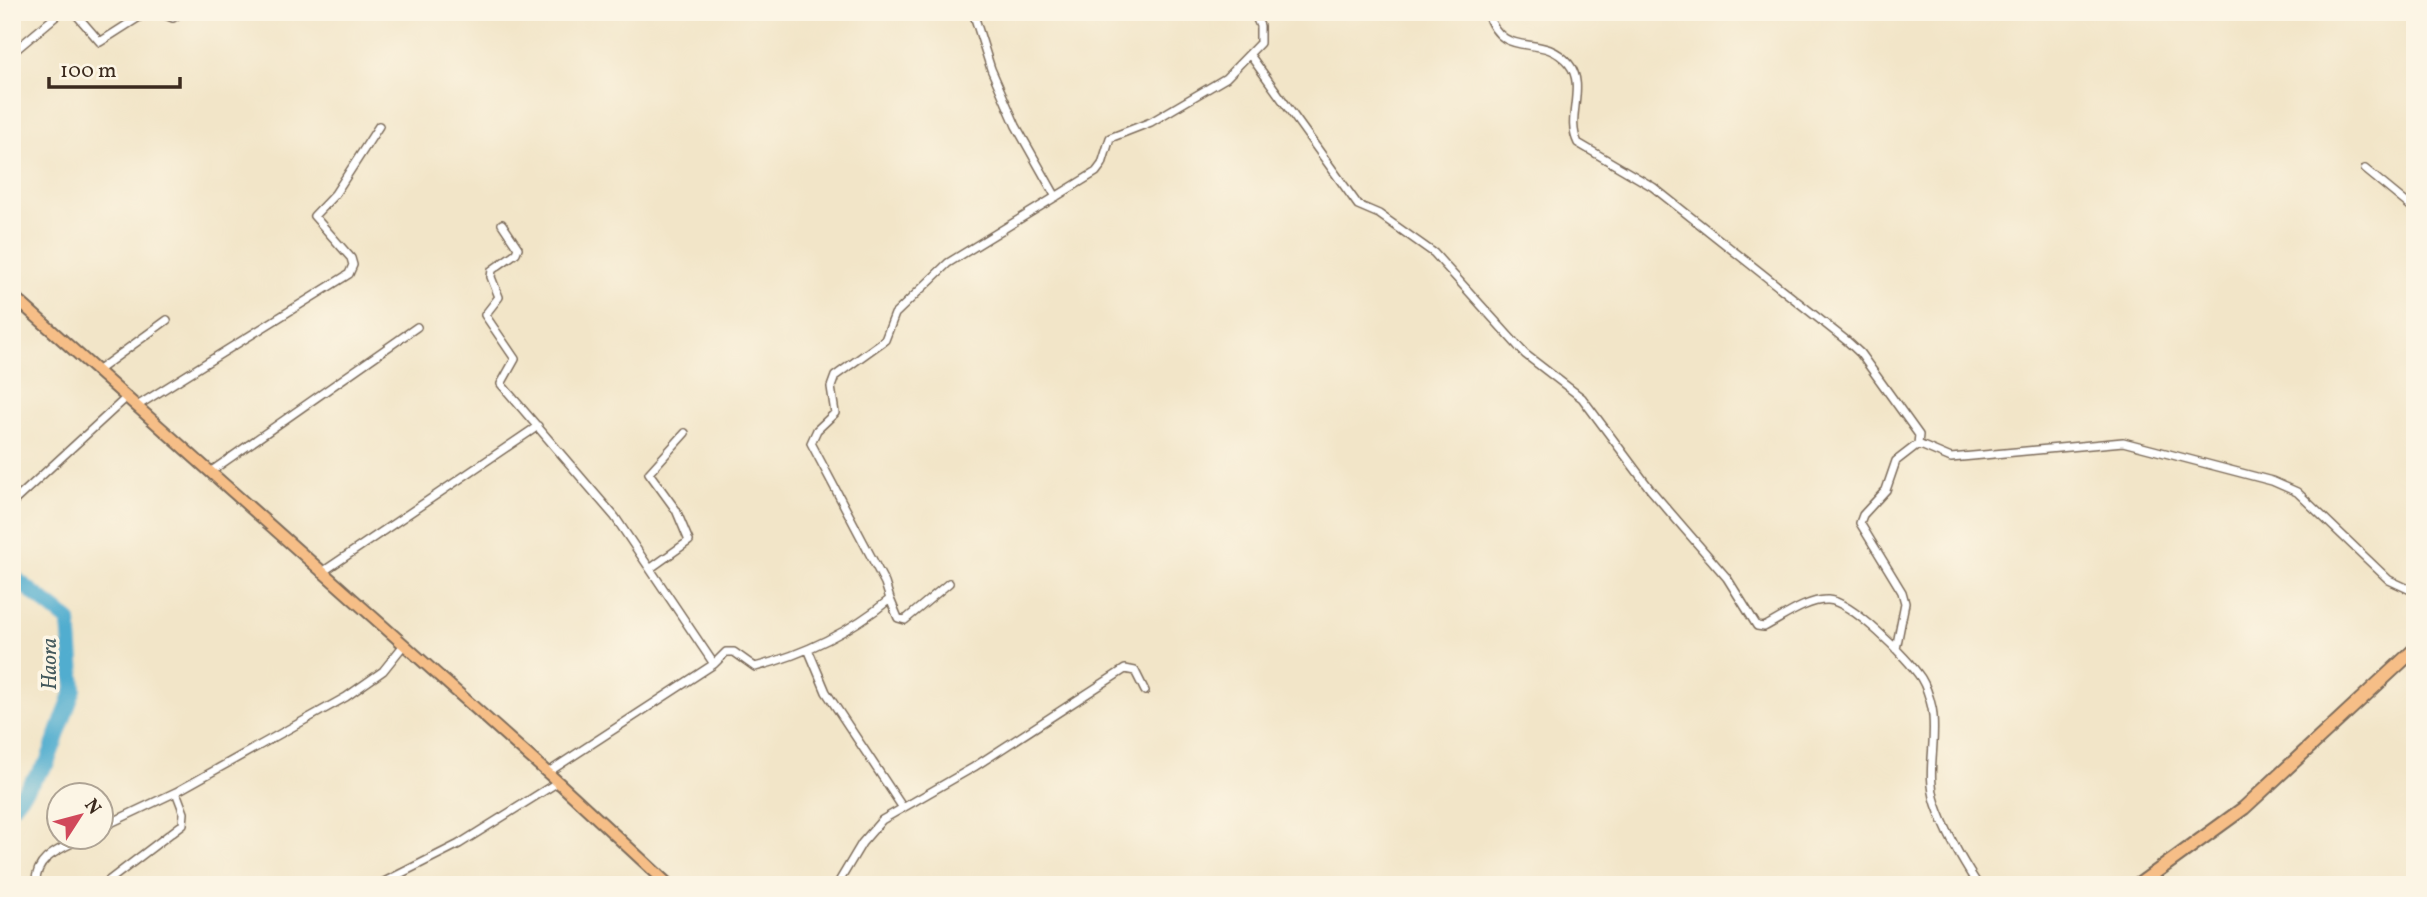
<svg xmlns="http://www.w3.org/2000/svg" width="2427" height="897" font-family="Vollkorn,serif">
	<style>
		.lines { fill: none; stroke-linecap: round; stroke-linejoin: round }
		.river { stroke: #51adcf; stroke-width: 16 }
		.street-casing { stroke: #7b6b5a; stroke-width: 10 }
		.primary-casing { stroke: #7b6b5a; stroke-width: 14 }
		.highway-casing { stroke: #7b6b5a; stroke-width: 16 }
		.street { stroke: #fff; stroke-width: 7 }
		.primary { stroke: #f6be87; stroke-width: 10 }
		.highway { stroke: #f6be87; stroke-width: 12 }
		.labels { text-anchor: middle; stroke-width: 7; stroke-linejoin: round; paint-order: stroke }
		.water-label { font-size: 21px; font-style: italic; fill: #43585c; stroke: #fcf5e5 }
	</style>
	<rect width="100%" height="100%" fill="#fcf5e5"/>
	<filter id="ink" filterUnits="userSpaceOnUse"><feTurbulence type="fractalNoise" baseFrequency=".0143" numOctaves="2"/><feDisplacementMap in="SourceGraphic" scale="14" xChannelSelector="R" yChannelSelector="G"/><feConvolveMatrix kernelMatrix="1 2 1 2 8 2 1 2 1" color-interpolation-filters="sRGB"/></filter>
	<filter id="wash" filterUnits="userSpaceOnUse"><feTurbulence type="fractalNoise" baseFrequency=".00686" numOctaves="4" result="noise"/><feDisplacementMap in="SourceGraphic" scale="28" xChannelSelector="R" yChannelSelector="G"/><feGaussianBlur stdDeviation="1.57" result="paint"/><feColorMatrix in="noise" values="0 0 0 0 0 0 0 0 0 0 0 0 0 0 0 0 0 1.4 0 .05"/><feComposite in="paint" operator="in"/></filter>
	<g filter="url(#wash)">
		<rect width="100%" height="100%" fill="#f2e5c8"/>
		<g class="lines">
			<path class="river" d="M12,576L69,621L74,689L47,763L12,806"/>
		</g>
	</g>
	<g filter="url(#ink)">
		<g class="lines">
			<g class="street-casing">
				<path id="street" d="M74,12L100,42L147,12
					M158,12L173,18L181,12
					M973,12L991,69L1016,126L1056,197
					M1487,12C1503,63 1541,30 1569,64C1587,86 1565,119 1578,143L1653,187L1847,341L1860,353L1919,435L1918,444
					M12,53L61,12
					M1250,55L1358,205L1379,214L1434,253L1525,354L1582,398L1650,489L1727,578L1757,626L1764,627C1782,618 1807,599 1828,600C1851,601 1908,658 1921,678C1926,686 1930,699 1932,708C1938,741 1925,772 1936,804C1946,833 1961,859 1978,885
					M2365,169L2415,210
					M502,224L518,248L516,253L492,270L491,277L499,297L485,315L515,359L501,384L615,517L714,664
					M97,371L167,320
					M137,406L349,274L353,265L351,258L314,216L335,194L379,126
					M1918,444L1951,458L2123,442L2272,481L2297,492L2389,580L2415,592
					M210,472L417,327
					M12,503L127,397
					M651,568L689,541L676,510L649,473L685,433
					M321,573L538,426
					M890,599L898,618L905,620L949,583
					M808,649L826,692L903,808
					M1896,649L1905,603L1902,592L1860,523L1863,515L1886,490L1896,461L1918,444
					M547,773L714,664L726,652H734L755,667C805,654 850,632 890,599L885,583L811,443L817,430L835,413L831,387L835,376L885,340L895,314L948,263L1096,172L1102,164L1110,138L1151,122L1226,78L1260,43V26L1254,12
					M102,827L176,792L346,697L383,671L403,646
					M36,885C34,857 61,849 82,838
					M103,885L183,824L184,813L176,792
					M378,885L459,844L558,782
					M837,885L862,843L882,820L974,767L1125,669L1135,671L1145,691"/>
			</g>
			<g class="primary-casing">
				<path id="primary" d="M12,295L558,782L669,885"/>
			</g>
			<g class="highway-casing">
				<path id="highway" d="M2138,885L2244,808L2415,649"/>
			</g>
			<use href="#street" class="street"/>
			<use href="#primary" class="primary"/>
			<use href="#highway" class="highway"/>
		</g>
	</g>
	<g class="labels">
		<g class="water-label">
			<text transform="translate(49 664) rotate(-90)" y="7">Haora</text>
		</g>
	</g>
	<rect width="2427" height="897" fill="none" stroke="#fcf5e5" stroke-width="42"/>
	<g transform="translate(80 816) rotate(54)"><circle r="33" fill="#fcf5e5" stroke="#afa495" stroke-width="2"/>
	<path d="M0-5L12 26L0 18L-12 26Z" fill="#d1495b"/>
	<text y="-10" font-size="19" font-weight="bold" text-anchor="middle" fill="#3b2a1e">N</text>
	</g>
	<path d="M49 77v10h131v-10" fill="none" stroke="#3b2a1e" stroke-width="3.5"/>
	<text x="60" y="77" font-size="21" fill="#3b2a1e" stroke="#fcf5e5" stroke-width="5" paint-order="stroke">100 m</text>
</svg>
